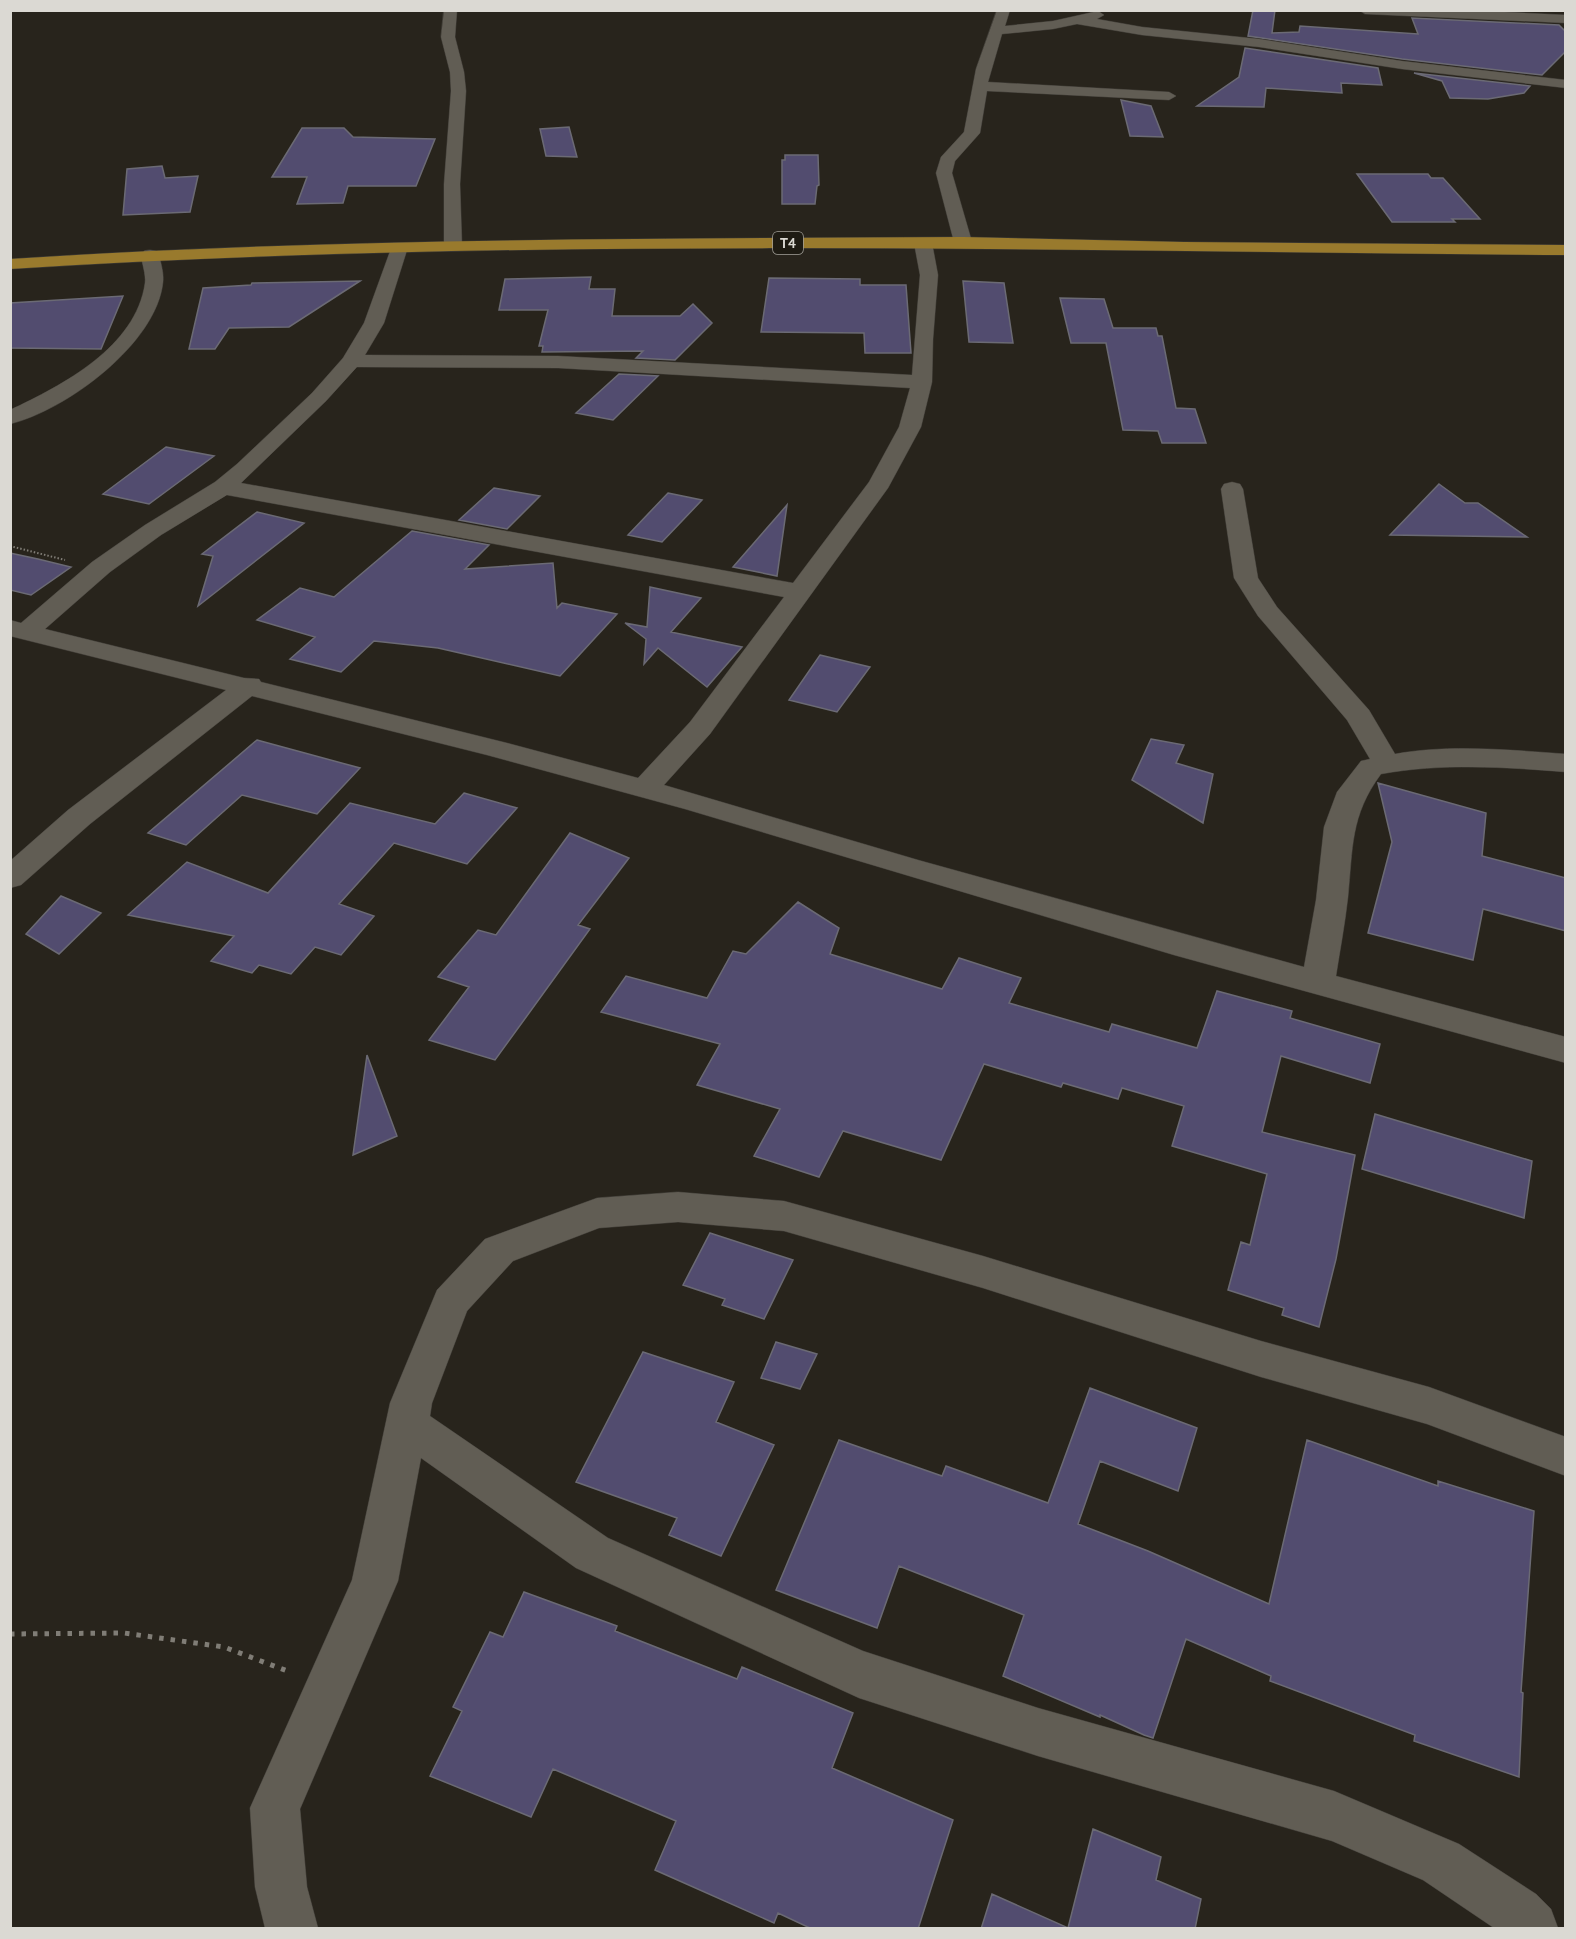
<svg xmlns="http://www.w3.org/2000/svg" width="1576" height="1939" font-family="'PT Sans',sans-serif">
	<style>
		.building { fill: #524c6f; stroke: #6b6a74; stroke-width: 1.5 }
		.lines { fill: none; stroke-linecap: round; stroke-linejoin: round }
		.minor-casing { stroke: #413e38; stroke-width: 1 }
		.trunk-casing { stroke: #413e38; stroke-width: 1 }
		.path-far1 { stroke: #807d76; stroke-width: 2; stroke-dasharray: 1.5 2; stroke-linecap: butt }
		.path { stroke: #807d76; stroke-width: 5; stroke-dasharray: 4.5 7; stroke-linecap: butt }
		.minor { fill: #615d54; fill-rule: evenodd }
		.trunk { fill: #997a2d; fill-rule: evenodd }
		.labels { text-anchor: middle; stroke-width: 4.5; stroke-linejoin: round; paint-order: stroke }
		.shield { fill: #1e1b13; stroke: #a2a099; stroke-width: 1.5 }
		.shield-label { font-size: 14px; font-weight: bold; fill: #dbd9d3 }
	</style>
	<rect width="100%" height="100%" fill="#28241c"/>
	<path class="building" d="M1253,10H1275L1272,33L1299,32L1300,26L1418,34L1412,18L1559,25L1566,32V51L1542,75L1402,59L1248,36Z
		M1245,48L1378,68L1382,85L1341,83L1342,93L1266,88L1264,107L1197,106L1239,77Z
		M1414,73L1530,86L1524,93L1488,99L1450,98L1442,81Z
		M1121,100L1151,106L1163,137L1130,136Z
		M569,127L577,157L546,156L540,129Z
		M302,128H344L353,137L435,139L416,186H348L343,203L297,204L307,177H272Z
		M785,155H818L819,185L817,186L815,204H782V160H785Z
		M162,166L165,178L198,176L190,212L123,215L127,169Z
		M1357,174H1428L1431,178H1443L1480,219H1452L1455,222H1392Z
		M591,277L589,289H615L612,316H680L693,304L712,323L675,360L636,358L643,351L542,352L543,346H539L548,310H499L505,279Z
		M769,278L860,279V285H906L911,353H865L864,333L761,332Z
		M360,281L289,327L229,328L215,349H189L203,288L251,285L252,283Z
		M963,281L1004,283L1013,343L969,342Z
		M123,296L101,349L10,348V303Z
		M1060,298L1104,299L1113,328H1156L1158,336H1162L1176,408L1195,409L1206,443H1162L1158,431L1123,430L1106,343H1071Z
		M619,374L658,376L613,420L576,413Z
		M166,447L214,456L149,504L103,494Z
		M1439,484L1465,503H1478L1527,537L1390,535Z
		M494,488L540,496L507,529L459,520Z
		M668,493L702,500L662,542L628,535Z
		M787,505L777,576L733,567Z
		M257,512L304,523L198,606L213,556L202,554Z
		M412,531L489,545L465,569L553,563L557,608L562,603L617,614L560,676L438,648L374,641L341,672L290,659L315,637L257,620L300,588L334,597Z
		M10,553L38,559L71,567L31,595L10,590Z
		M650,587L701,598L671,632L742,647L707,687L658,648L644,664L646,639L625,623L647,627Z
		M820,655L870,667L837,712L789,700Z
		M1151,739L1184,745L1176,763L1213,774L1203,823L1132,780Z
		M257,740L360,768L317,814L242,795L186,845L148,833Z
		M1378,783L1486,813L1482,856L1566,878V931L1483,909L1473,960L1368,933L1392,842Z
		M464,793L517,808L467,864L394,843L339,904L374,916L341,955L315,947L291,974L259,965L252,973L211,961L234,936L128,915L187,862L268,893L350,803L435,824Z
		M570,833L629,858L578,925L590,929L495,1060L429,1040L469,987L438,977L478,930L496,935Z
		M61,896L101,913L59,954L26,934Z
		M798,902L839,928L830,954L942,989L959,958L1021,978L1009,1003L1109,1032L1112,1024L1197,1048L1217,991L1292,1011L1290,1018L1380,1044L1370,1083L1281,1056L1262,1132L1355,1155L1336,1259L1319,1327L1282,1315L1284,1308L1228,1290L1241,1242L1250,1245L1267,1174L1172,1146L1184,1106L1122,1088L1118,1099L1063,1083L1061,1087L984,1064L941,1160L843,1131L819,1177L754,1156L780,1109L697,1085L720,1044L601,1012L626,976L707,998L733,951L746,954Z
		M367,1055L397,1136L353,1155Z
		M1375,1114L1532,1161L1524,1218L1362,1169Z
		M710,1233L793,1260L764,1319L722,1305L725,1299L683,1285Z
		M776,1342L817,1354L800,1389L761,1378Z
		M643,1352L734,1382L716,1422L774,1445L721,1556L669,1535L677,1518L576,1482Z
		M1090,1388L1197,1428L1178,1491L1100,1461L1078,1524L1148,1551L1269,1604L1307,1440L1438,1486V1481L1534,1511L1521,1692L1523,1693L1519,1777L1414,1741L1415,1735L1270,1681L1271,1676L1186,1639L1153,1738L1144,1735L1100,1715V1717L1003,1676L1024,1615L899,1566L877,1628L776,1590L839,1440L942,1476L946,1466L1048,1503Z
		M524,1592L617,1626L615,1631L737,1679L742,1667L853,1713L832,1768L953,1820L918,1929H812L778,1913L774,1923L655,1870L676,1821L553,1769L531,1817L430,1776L462,1711L453,1707L490,1632L503,1637Z
		M1093,1829L1161,1857L1156,1880L1201,1899L1195,1929H981L992,1894L1068,1928Z"/>
	<g class="lines">
		<g class="minor-casing">
			<path id="minor" d="M444,10H457L455,37L464,72L466,91L460,184L462,246L459,250H447L444,246V184L451,91L450,72L441,37Z
				M997,10H1010L1005,26L1053,21L1098,11L1104,15L1097,19L1142,27L1259,39L1402,61L1566,80V88L1402,69L1259,47L1142,35L1077,24L1053,29L1002,34L988,82L1169,92L1176,96L1169,100L987,91L980,133L955,161L952,173L972,242L969,246H957L954,242L936,173L941,157L964,132L976,69Z
				M1359,10H1463L1566,15V23L1365,14Z
				M923,238L929,239L932,243L938,275L933,339L932,382L921,427L888,488L710,734L664,785L918,860L1304,967L1316,900L1324,827L1337,792L1361,761L1370,759L1347,720L1258,616L1234,578L1221,489L1224,484L1232,482L1240,484L1243,489L1258,578L1277,607L1369,710L1395,754C1449,744 1511,750 1566,754V772C1504,767 1441,763 1381,774C1350,816 1353,848 1348,897C1345,924 1340,950 1336,976L1566,1037V1063L1174,955L685,809L487,755L252,696L90,824L21,885L10,888V861L68,810L226,690L10,636V620L21,623L92,562L145,525L215,482L237,464L312,393L343,358L364,323L393,243H405L408,247L384,323L365,355L558,356L912,375L920,275L914,243L917,239ZM357,367L558,368L910,388L899,427L869,482L793,583L241,483L326,401ZM227,495L784,597L690,722L638,778L507,743L261,682L259,679L244,678L45,629L110,572L161,535Z
				M150,250L156,251L159,255C161,264 164,273 163,282C157,343 67,410 10,424V410C63,385 136,347 145,283C146,274 142,264 141,255L144,251Z
				M678,1192L784,1201L983,1256L1261,1341L1429,1387L1566,1437V1476L1427,1424L1261,1377L983,1288L784,1231L678,1222L599,1228L513,1261L467,1311L432,1403L430,1416L608,1538L863,1651L1038,1708L1334,1791L1459,1844L1536,1894L1551,1909L1558,1928H1494L1423,1880L1332,1841L1038,1756L859,1698L576,1568L421,1458L398,1581L300,1809L307,1887L318,1928H265L255,1887L250,1808L352,1580L390,1403L437,1290L485,1239L597,1198Z"/>
		</g>
		<g class="trunk-casing">
			<path id="trunk" d="M963,237L1184,242L1566,245V255C1047,251 528,236 10,269V259C328,238 645,239 963,237Z"/>
		</g>
		<path class="path-far1" d="M10,546L65,560"/>
		<path class="path" d="M10,1634L124,1633L224,1647L290,1672"/>
		<use href="#minor" class="minor"/>
		<use href="#trunk" class="trunk"/>
	</g>
	<g class="labels">
		<rect class="shield" x="773" y="232" width="30" height="22" rx="4.5"/>
		<g class="shield-label">
			<text x="788" y="248">T4</text>
		</g>
	</g>
	<rect width="1576" height="1939" fill="none" stroke="#dbd9d3" stroke-width="24"/>
</svg>
